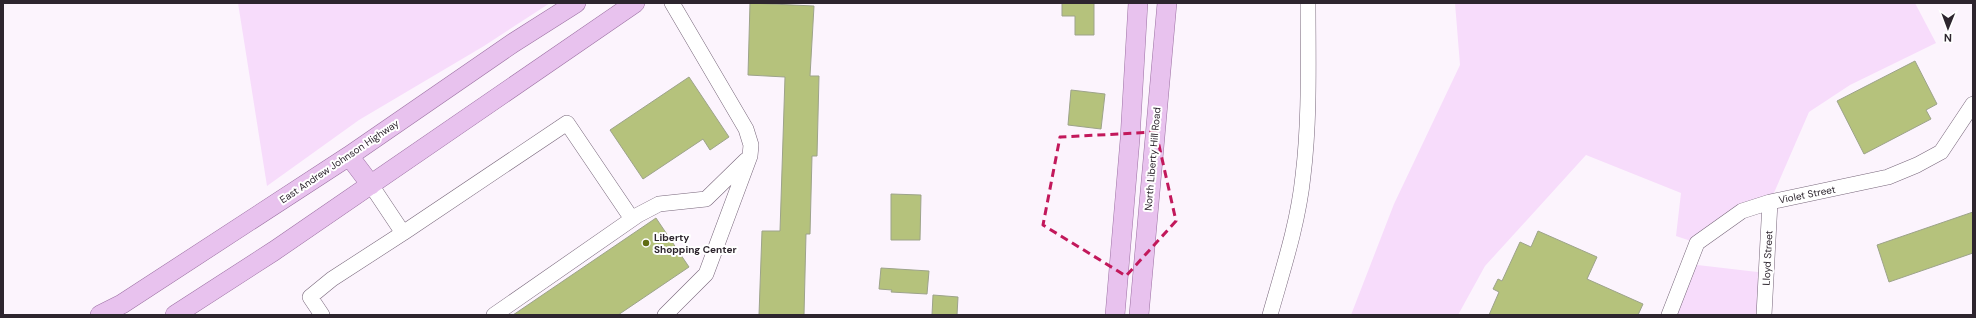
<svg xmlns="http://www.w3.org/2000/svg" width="1976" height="318" font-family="'DM Sans',sans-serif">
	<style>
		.green { fill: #f7dcfb }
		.building { fill: #b5c27c; stroke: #9da38a }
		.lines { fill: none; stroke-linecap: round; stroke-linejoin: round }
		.minor-casing { stroke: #77667a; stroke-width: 16 }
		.major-casing { stroke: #9c71a3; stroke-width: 20 }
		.minor { stroke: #fff; stroke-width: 15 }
		.major { stroke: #e8c2ee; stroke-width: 19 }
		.marked { fill: none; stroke: #c2185b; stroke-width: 3; stroke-dasharray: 8 5; stroke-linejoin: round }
		.poi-dot { fill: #606c13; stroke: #fff; stroke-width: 1.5 }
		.labels { text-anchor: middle; stroke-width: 4; stroke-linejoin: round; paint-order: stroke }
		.street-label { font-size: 10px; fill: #2d252e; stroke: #fff }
		.poi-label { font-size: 10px; font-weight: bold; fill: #2d252e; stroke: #fff; text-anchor: start }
	</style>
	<rect width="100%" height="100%" fill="#fcf4fd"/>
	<path class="green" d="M238,3H550L484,46L359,120L267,186Z
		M1455,3H1915L1936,43L1850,85L1809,112L1770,202L1697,243L1676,236L1681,193L1586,155L1485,266L1458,315H1351L1394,204L1460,65Z
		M1689,264L1766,273L1764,315H1669Z"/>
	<path class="building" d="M750,3L814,6L810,76H819L817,156H812L810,234H806L804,315H759L762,231H780L785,77L748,75Z
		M1062,3H1094V35H1075V16H1062Z
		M1915,61L1937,104L1926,110L1931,119L1864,154L1837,101Z
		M689,77L729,137L710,150L703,139L643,179L610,130Z
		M1071,90L1105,94L1101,129L1068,125Z
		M891,194L921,195L920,240H891Z
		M1973,212V253L1889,282L1877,245Z
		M656,218L689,267L618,315H513Z
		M1538,231L1597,257L1587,279L1643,304L1638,315H1489L1499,292L1493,289L1498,279L1502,281L1520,242L1531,247Z
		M881,268L929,271L927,294L891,292L892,290L879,289Z
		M933,295L958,297L957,315H932Z"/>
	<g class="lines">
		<g class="minor-casing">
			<path id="minor" d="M371,185L403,233L567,123L632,219
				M322,315L310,297L332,279L403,233
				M494,315L638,215L659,204L706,199L746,160
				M665,315L706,274L750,156L751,145L746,129L672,3
				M1270,315C1283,269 1298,224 1303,176C1310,119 1308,61 1308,3
				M1669,315L1697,243L1742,211L1770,202L1888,177L1917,165L1941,152L1973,104
				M1764,315L1770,202"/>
		</g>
		<g class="major-casing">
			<path id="major" d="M349,156L371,185
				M100,315L122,304L349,156L513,43L576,3
				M175,315L274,251L635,3
				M1115,315L1130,139L1138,3
				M1139,315L1167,3"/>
		</g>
		<use href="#minor" class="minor"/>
		<use href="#major" class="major"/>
	</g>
	<path class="marked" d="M1156,132L1176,221L1126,276L1043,225L1060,137Z"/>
	<circle class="poi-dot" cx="646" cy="243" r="4"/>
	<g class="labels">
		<g class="street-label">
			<text transform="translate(1152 159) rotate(-85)" y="4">North Liberty Hill Road</text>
			<text transform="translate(339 161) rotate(-34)" y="4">East Andrew Johnson Highway</text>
			<text transform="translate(1807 194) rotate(-11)" y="4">Violet Street</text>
			<text transform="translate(1767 258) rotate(-87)" y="4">Lloyd Street</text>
		</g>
		<g class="poi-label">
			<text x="654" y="241">Liberty<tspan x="654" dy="12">Shopping Center</tspan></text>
		</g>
	</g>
	<rect width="1976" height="318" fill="none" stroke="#2d252e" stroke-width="8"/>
	<g transform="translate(1948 28) rotate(181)" stroke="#ffffff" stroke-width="3" paint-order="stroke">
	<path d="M0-3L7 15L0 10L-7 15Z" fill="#2d252e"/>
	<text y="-6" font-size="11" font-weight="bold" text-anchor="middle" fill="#2d252e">N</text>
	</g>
</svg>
